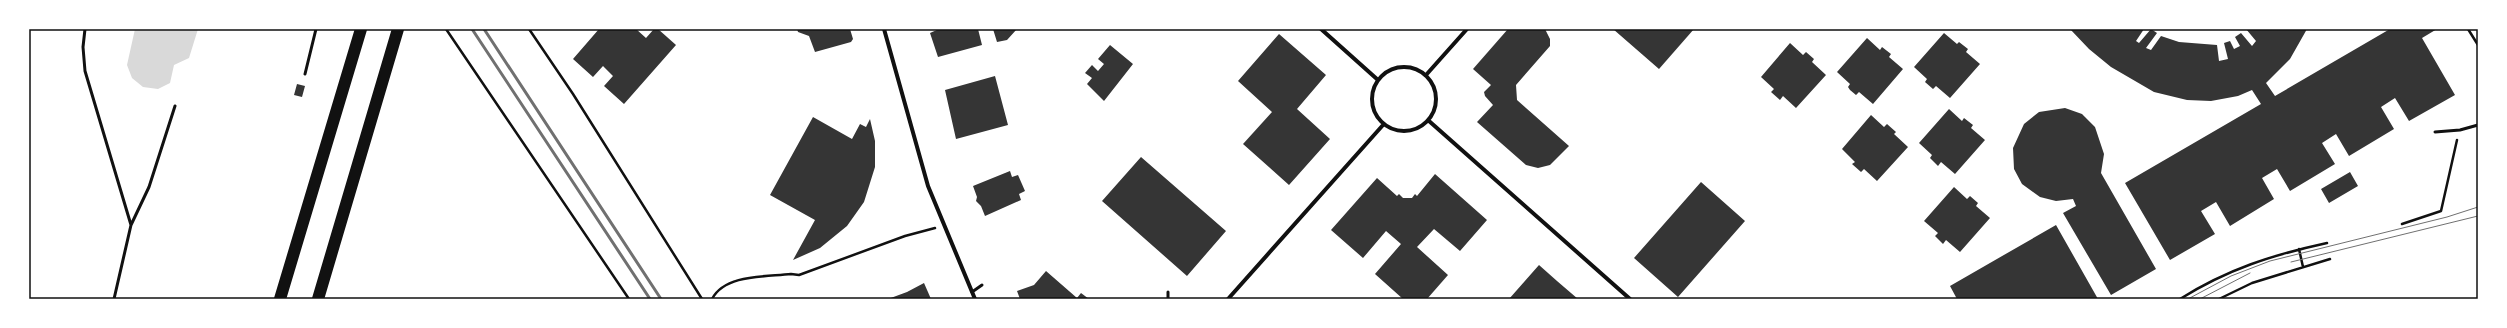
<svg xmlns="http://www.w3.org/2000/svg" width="2507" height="328" font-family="'Noto Sans',sans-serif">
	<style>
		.water { fill: #d9d9d9 }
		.building { fill: #353535 }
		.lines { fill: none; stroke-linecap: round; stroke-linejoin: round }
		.path { stroke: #111; stroke-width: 2.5 }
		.service { stroke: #111; stroke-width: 3 }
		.minor { stroke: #111; stroke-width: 4 }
		.motorway { stroke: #111; stroke-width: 12 }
		.tram { stroke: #707070; stroke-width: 1 }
		.rail { stroke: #707070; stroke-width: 3 }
		.neatline { fill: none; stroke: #111; stroke-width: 1.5 }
	</style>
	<rect width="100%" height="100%" fill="#fff"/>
	<path class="water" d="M135,29H198L189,58L174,65L170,83L158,89L143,87L132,78L127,65Z"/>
	<path class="building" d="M599,29H636L646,38L654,29H658L676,45L624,104L604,86L613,76L603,66L593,77L573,59Z
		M797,29H850L853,39L851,42L815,52L809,36L798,32Z
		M939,29H978L982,45L938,57L930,33Z
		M993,29H1017L1007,40L997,42Z
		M1508,29H1545L1550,39V46L1516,85L1517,100L1569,146L1550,165L1538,168L1526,165L1477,122L1493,105L1485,96L1484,92L1491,85L1473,69Z
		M1613,29H1694L1659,69Z
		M2070,29H2144L2136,41L2139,43L2151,29L2157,33L2146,48L2151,50L2161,36L2179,42L2217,45L2219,61L2228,59L2224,43L2230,41L2234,49L2240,46L2235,37L2241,33L2252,46L2256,41L2246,29H2307L2290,59L2266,83L2275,96L2390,29H2437L2422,38L2455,95L2409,121L2395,98L2381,107L2394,129L2349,156L2336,134L2322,143L2335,164L2290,191L2277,169L2262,178L2274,199L2230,226L2216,202L2201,211L2215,234L2170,260L2125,183L2261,104L2252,90L2238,96L2211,101L2187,100L2154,92L2111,67L2089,49Z
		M1944,33L1957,44L1959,42L1968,49L1966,52L1980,64L1950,98L1936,86L1933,89L1925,82L1927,79L1914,67Z
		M1279,34L1326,75L1297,109L1330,139L1289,185L1243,144L1272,112L1238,81Z
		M1867,38L1880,50L1882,47L1891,54L1889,57L1903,69L1873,104L1859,92L1856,95L1850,90L1848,87L1850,84L1837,72Z
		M1790,43L1803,55L1806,52L1814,59L1812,62L1826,75L1796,108L1783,96L1780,100L1771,92L1774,89L1761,77Z
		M1110,45L1133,64L1104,101L1087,84L1092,78L1085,73L1092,65L1098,71L1104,64L1098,59Z
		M995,76L1008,125L956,139L945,90Z
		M297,84L305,86L302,97L294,95Z
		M2065,108L2082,114L2095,127L2104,154L2101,173L2156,269L2111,295L2063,213L2076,206L2073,199L2056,201L2040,197L2022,184L2014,169L2013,148L2024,124L2039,112Z
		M1949,109L1962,121L1964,118L1973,125L1971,128L1985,140L1955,174L1941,162L1938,166L1930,158L1932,155L1919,143Z
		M1871,115L1884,127L1887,124L1896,132L1894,134L1908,147L1877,181L1864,169L1861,172L1852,164L1855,162L1842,149Z
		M813,117L852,139L860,124L866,127L870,119L875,141V167L864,202L847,226L820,248L793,260L815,220L770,195Z
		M1141,157L1226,231L1187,276L1102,201Z
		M1010,171L1012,177L1018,175L1025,191L1019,194L1021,200L985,216L981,206L976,201L977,197L973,186Z
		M2350,172L2358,186L2329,203L2321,189Z
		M1435,174L1487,220L1460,251L1434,229L1417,247L1448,275L1427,299H1403L1375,274L1401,244L1386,231L1363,258L1331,230L1377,178L1397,196L1399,194L1403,198H1412L1415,194L1417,196Z
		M1701,182L1745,221L1678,297L1634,258Z
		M1954,187L1967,199L1970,196L1978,203L1976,206L1990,218L1960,252L1946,240L1943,244L1935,236L1938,233L1924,221Z
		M2056,225L2098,299H1957L1950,286Z
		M1539,265L1557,281L1578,299H1509Z
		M1046,271L1077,298L1081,293L1089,299H1020L1017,291L1034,285Z
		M924,283L931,299H888L907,292Z"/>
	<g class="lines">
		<path class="path" d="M446,29L629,299
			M529,29L573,94L702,299
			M2468,29L2478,45
			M2402,224L2441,211L2457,140
			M2299,249L2303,267
			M712,299C725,274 766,277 791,274L799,275L905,236L935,228
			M2180,299C2228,269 2272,255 2327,243
			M2219,299L2252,283L2330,259"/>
		<path class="service" d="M85,29L83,47L85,71L131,225
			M305,74L316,29
			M2435,132L2460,130L2478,125
			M972,292L982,285
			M114,299L131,225L149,187L175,106
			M1168,299V292"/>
		<path class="minor" d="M884,29L928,186L975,299
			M1321,29L1378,80
			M1372 99a32 32 0 1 1 64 0a32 32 0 1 1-64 0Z
			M1426,75L1467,29
			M1429,121L1630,299
			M1228,299L1383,125"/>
		<path class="motorway" d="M280,299L361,29
			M318,299L398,29"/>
		<path class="tram" d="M2291,262L2478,216
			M2188,299L2231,276L2270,261L2447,217L2478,207
			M2200,299L2250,273"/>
		<path class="rail" d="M472,29L650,299
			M484,29L661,299"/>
	</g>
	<rect width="2507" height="328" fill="none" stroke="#ffffff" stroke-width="60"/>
	<rect x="30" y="30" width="2447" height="268" class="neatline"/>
</svg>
